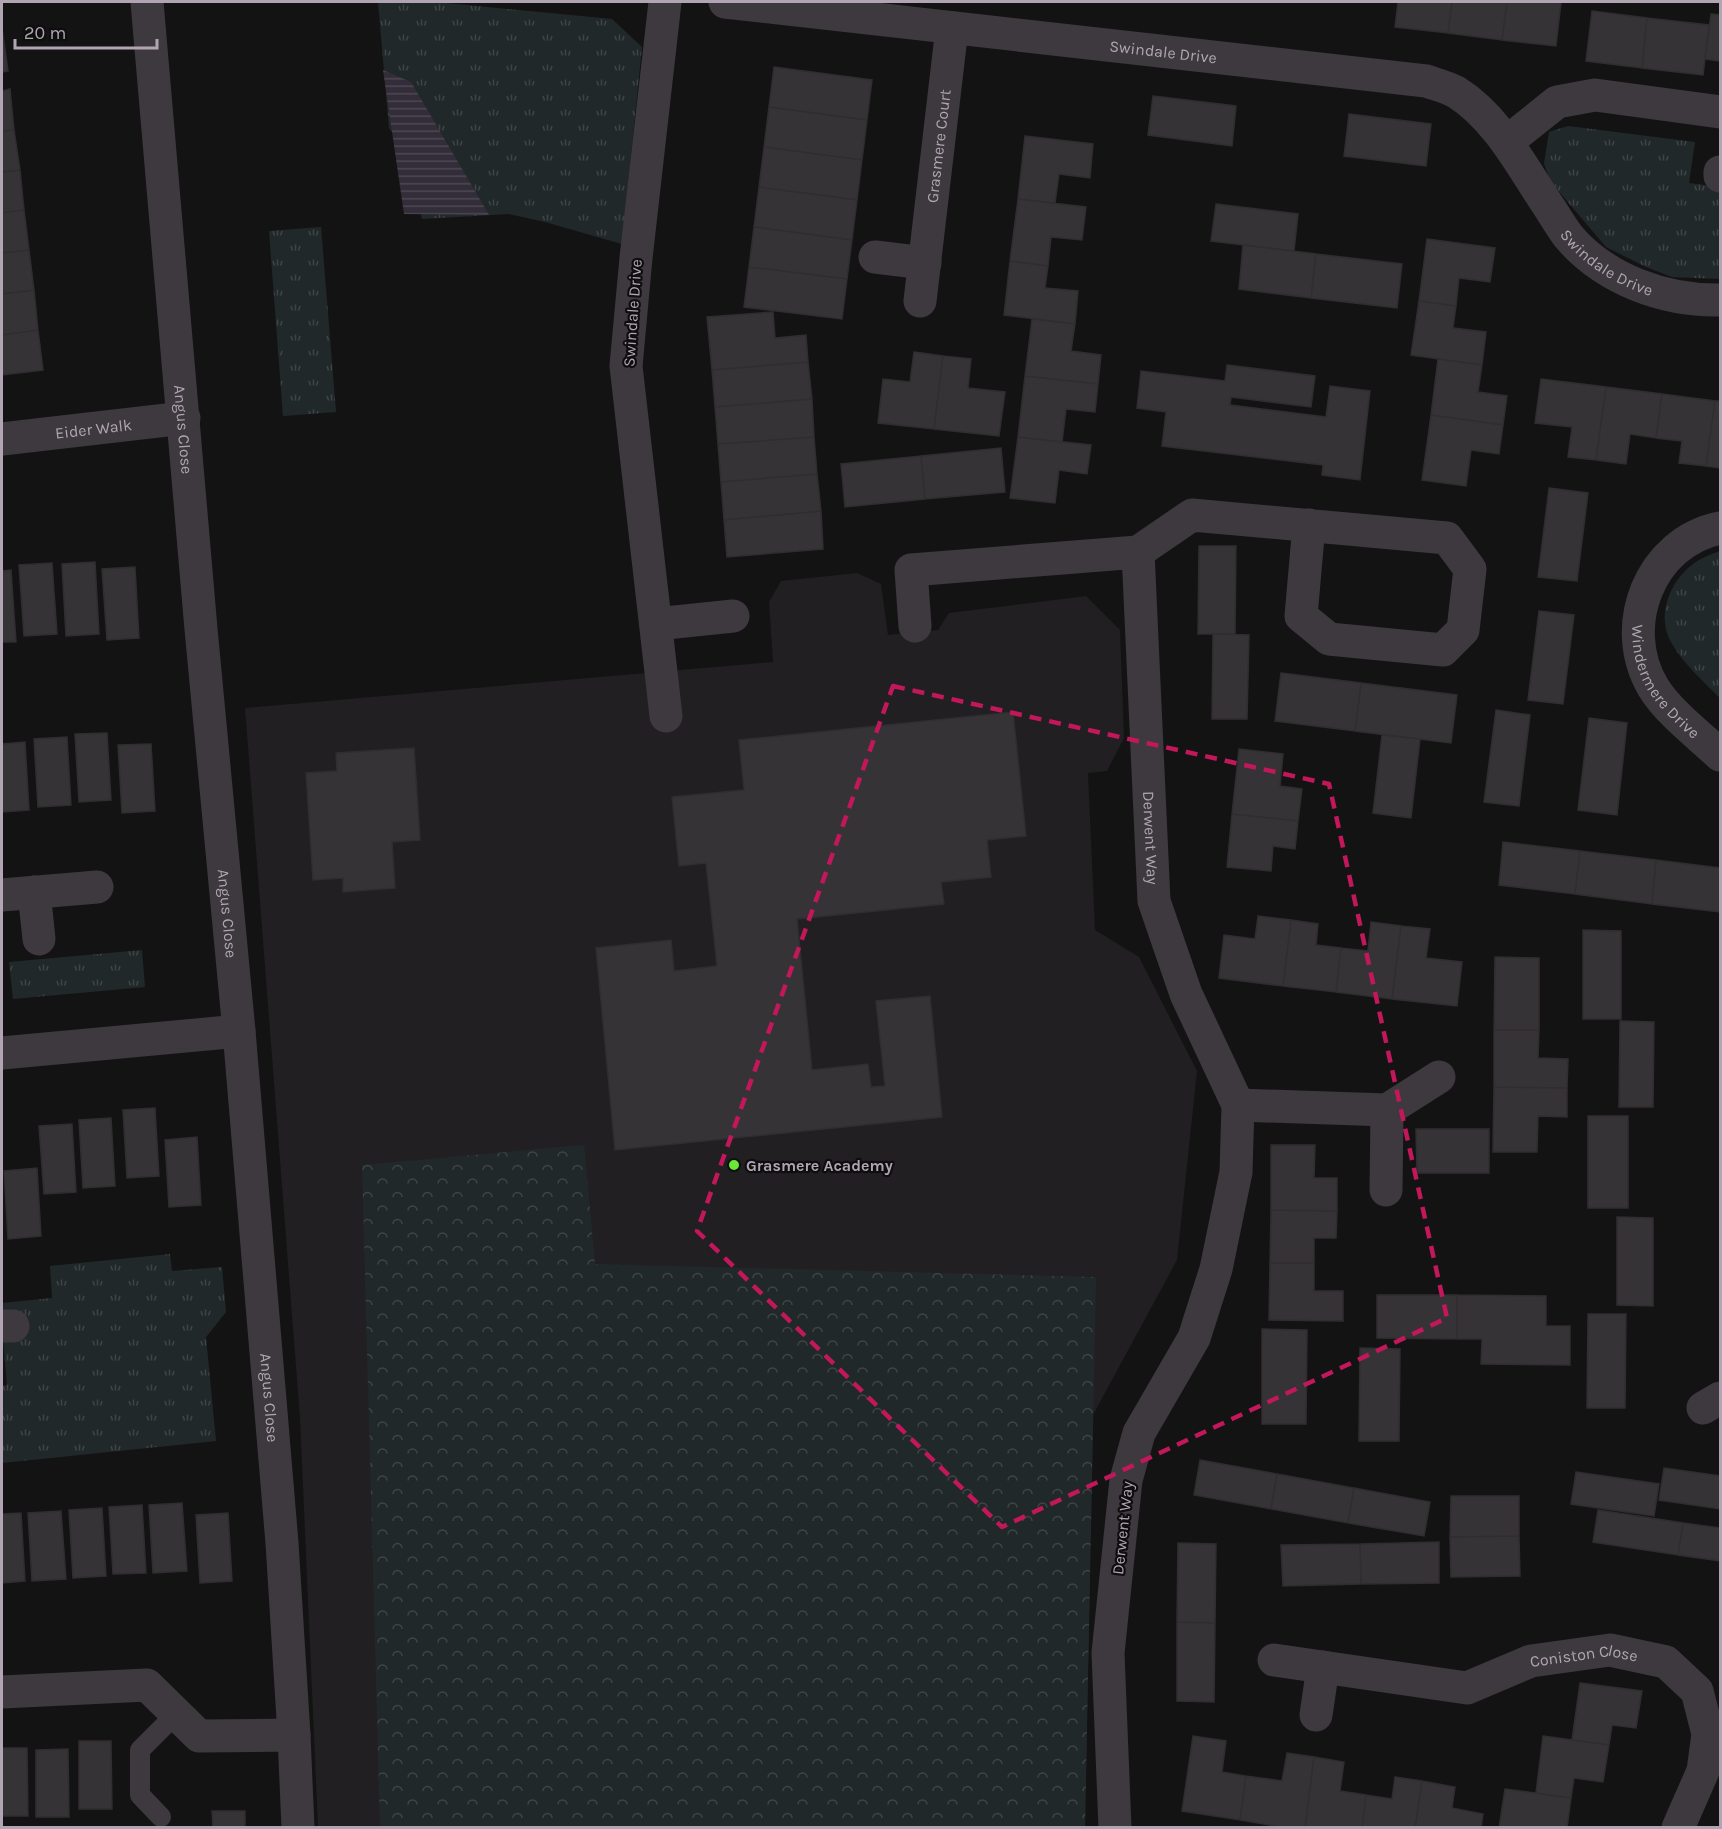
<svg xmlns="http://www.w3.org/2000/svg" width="1722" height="1829" font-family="Karla,sans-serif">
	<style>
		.built { fill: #211f21 }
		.grass { fill: url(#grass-tufts) }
		.forest { fill: url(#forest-crowns) }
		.water { fill: url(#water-rules) }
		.building { fill: #363336; stroke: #302d30; stroke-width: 1.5 }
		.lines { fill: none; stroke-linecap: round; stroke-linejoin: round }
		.service { stroke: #3e393e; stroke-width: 20 }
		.minor { stroke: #3e393e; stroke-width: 33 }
		.marked { fill: none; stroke: #c2185b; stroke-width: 4.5; stroke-dasharray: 12 8; stroke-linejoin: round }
		.poi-dot { fill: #67e936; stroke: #0f0e0f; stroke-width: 2 }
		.labels { text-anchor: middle; stroke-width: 4.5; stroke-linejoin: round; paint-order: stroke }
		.street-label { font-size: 16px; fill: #b1a5b4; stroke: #0f0e0f }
		.poi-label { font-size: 16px; font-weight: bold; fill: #b1a5b4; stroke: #0f0e0f; text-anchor: start }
	</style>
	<defs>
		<pattern id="grass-tufts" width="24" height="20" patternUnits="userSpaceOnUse" patternTransform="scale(1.5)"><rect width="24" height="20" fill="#212829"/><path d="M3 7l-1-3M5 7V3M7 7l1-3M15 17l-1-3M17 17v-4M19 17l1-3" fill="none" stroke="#3f4446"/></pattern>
		<pattern id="forest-crowns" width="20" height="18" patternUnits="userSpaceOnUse" patternTransform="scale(1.5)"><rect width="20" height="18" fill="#212829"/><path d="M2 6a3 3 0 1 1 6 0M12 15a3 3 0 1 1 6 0" fill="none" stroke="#3f4446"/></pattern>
		<pattern id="water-rules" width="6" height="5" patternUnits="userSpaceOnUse" patternTransform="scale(1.5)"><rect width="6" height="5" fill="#332c39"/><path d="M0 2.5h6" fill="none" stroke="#4e4853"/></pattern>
	</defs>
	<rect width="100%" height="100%" fill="#141314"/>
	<path class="built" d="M857,573L881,584L888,635L938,630L949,613L1086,596L1120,630L1124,738L1107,771L1088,773L1095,930L1139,957L1197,1071L1177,1260L1093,1415L1085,1827H318L300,1418L245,708L773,662L769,602L781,581Z"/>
	<path class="grass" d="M378,2H436L612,19L642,47L622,244L545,222L509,214L422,219L406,152L389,128Z
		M1568,126L1695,142L1689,183L1720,187V279L1672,277L1646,267L1606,247L1550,181L1544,163L1549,132Z
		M321,227L336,412L283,416L269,231Z
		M1720,551V698C1703,681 1675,656 1667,633C1658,605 1677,570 1703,558C1708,555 1715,553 1720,551Z
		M142,950L145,987L13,999L9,962Z
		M170,1254L172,1271L222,1267L226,1312L206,1337L216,1441L2,1463V1386L7,1385L2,1328V1303L52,1298L50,1266Z"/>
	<path class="forest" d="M584,1145L595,1264L1096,1277L1085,1827H380L362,1165Z"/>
	<path class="water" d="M383,70L411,82L489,215L404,214Z"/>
	<path class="building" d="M1398,2H1452L1448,33L1395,27Z
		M1452,2H1507L1502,40L1448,33Z
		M1507,2H1561L1556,46L1502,40Z
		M1592,11L1647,18L1642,68L1586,61Z
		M1711,14L1720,15V61L1705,59Z
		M1647,18L1709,25L1703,75L1642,68Z
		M2,28L8,71L2,72Z
		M774,67L872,80L867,120L769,107Z
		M10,89L14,130L2,131V91Z
		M1153,96L1236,106L1232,146L1148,135Z
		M769,107L867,120L862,160L764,147Z
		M1349,114L1431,124L1426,166L1344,156Z
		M14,130L20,170L2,172V131Z
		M1025,136L1093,144L1090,178L1059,174L1055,203L1018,199Z
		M764,147L862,160L857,200L759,187Z
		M20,170L24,210L2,213V172Z
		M759,187L857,200L852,240L754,227Z
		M1018,199L1086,207L1082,240L1051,237L1048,266L1010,261Z
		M1216,204L1298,214L1294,251L1211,241Z
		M24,210L29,250L2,253V213Z
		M754,227L852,240L847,279L749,267Z
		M1427,239L1495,248L1490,282L1459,278L1456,306L1419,301Z
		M1243,245L1316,254L1311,298L1239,289Z
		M29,250L34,290L2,294V253Z
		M1316,254L1402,264L1397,308L1311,298Z
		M1010,261L1048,266L1045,288L1078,291L1075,324L1004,315Z
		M749,267L847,279L842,319L744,307Z
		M34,290L38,330L2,335V294Z
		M1419,301L1456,306L1453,328L1486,332L1482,365L1411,355Z
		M773,312L775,338L806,335L808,362L712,370L707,317Z
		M1032,319L1075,324L1071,351L1101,355L1098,384L1025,376Z
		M38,330L43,370L2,375V335Z
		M914,352L943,356L934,429L878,423L883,379L910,382Z
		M943,356L971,359L968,388L1005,392L999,436L934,429Z
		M1438,359L1482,365L1478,392L1507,396L1503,425L1431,415Z
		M808,362L812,399L715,407L712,370Z
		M1227,365L1315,376L1311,407L1231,397L1230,405L1326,417L1330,386L1370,391L1360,480L1322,475L1323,465L1162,446L1166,412L1137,408L1141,371L1225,381Z
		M1025,376L1098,384L1095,412L1066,409L1062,442L1018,437Z
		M1541,379L1606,387L1596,460L1568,457L1572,427L1535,423Z
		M1606,387L1662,394L1656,438L1630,434L1626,464L1596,460Z
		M1662,394L1715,401L1706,466L1679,463L1682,441L1656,438Z
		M812,399L814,437L718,444L715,407Z
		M1715,401H1720V468L1706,466Z
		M1431,415L1503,425L1499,454L1471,450L1466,486L1422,480Z
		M814,437L817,474L721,482L718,444Z
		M1018,437L1091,445L1087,474L1059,470L1055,503L1010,498Z
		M1001,448L1005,492L925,499L921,456Z
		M921,456L925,499L845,507L841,464Z
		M817,474L821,511L724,520L721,482Z
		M1549,488L1588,493L1577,581L1538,577Z
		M821,511L823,549L727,557L724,520Z
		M1199,546H1236L1235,634H1198Z
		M95,562L99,634L66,636L62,564Z
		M52,563L57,634L24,636L19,565Z
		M135,567L139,638L107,640L102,569Z
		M11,570L16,642H2V571Z
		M1539,611L1574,615L1563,704L1528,700Z
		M1213,634L1249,635L1247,719H1212Z
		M1281,673L1361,683L1355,731L1275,721Z
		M1361,683L1457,695L1451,743L1355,731Z
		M1496,710L1530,715L1519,806L1484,802Z
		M1013,712L1026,836L987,840L991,877L941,882L944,904L797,919L812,1070L868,1064L871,1087L885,1086L876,1001L930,996L942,1117L615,1150L596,948L671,940L674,971L717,966L706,863L679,866L672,797L744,790L739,740Z
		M1589,718L1627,723L1617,815L1578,810Z
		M107,733L111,800L79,802L75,734Z
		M1382,735L1420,739L1411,818L1373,813Z
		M67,737L71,805L38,807L34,739Z
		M25,742L29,810L2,812V744Z
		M151,744L155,811L122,813L118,745Z
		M414,748L420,840L392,842L395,888L343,892V878L313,880L306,773L337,771L336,753Z
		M1239,749L1283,754L1280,786L1302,789L1298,821L1232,814Z
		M1232,814L1298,821L1295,849L1273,846L1271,871L1227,867Z
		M1503,842L1580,851L1575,894L1499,885Z
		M1580,851L1656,860L1652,904L1575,894Z
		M1656,860L1720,868V912L1652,904Z
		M1258,916L1291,920L1283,986L1219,978L1224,935L1255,939Z
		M1291,920L1318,924L1316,945L1341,948L1336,992L1283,986Z
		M1371,922L1401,926L1392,999L1336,992L1341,948L1368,951Z
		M1401,926L1430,929L1426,958L1462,962L1457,1006L1392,999Z
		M1583,930L1621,931V1019H1583Z
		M1495,957L1539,958V1030H1494Z
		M1620,1021L1654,1022L1653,1107H1619Z
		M1494,1030H1539L1538,1058L1568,1059L1567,1088L1494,1087Z
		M1494,1087L1567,1088V1117L1538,1116L1537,1152H1493Z
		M155,1108L159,1176L127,1178L123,1110Z
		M1588,1116H1628V1208H1588Z
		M111,1118L115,1186L83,1188L79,1120Z
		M72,1124L76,1192L44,1194L39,1126Z
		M1416,1129H1489V1173H1417Z
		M197,1137L201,1205L169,1207L165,1140Z
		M1271,1145H1315L1314,1178H1337V1211L1271,1210Z
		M37,1168L41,1236L8,1239L4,1171Z
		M1271,1210L1337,1211L1336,1238H1314V1263H1270Z
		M1617,1217L1653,1218V1306L1617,1305Z
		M1270,1263H1314V1291H1343V1321L1269,1320Z
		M1377,1295H1457V1339L1377,1338Z
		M1457,1295L1546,1296V1326H1570V1365L1481,1364L1482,1339H1457Z
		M1588,1314H1626L1625,1408H1587Z
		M1262,1329L1307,1330L1306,1424H1262Z
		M1360,1348L1400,1349L1399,1441H1359Z
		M1200,1460L1277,1474L1271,1509L1194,1495Z
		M1664,1468L1720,1476V1509L1659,1500Z
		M1576,1472L1659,1484L1654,1516L1571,1504Z
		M1277,1474L1354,1488L1348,1523L1271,1509Z
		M1354,1488L1430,1502L1424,1536L1348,1523Z
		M1451,1496H1519V1536L1450,1537Z
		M182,1503L187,1571L153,1573L149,1505Z
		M142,1505L146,1573L113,1574L109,1507Z
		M102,1508L106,1576L73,1578L69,1510Z
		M1598,1510L1683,1523L1678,1555L1593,1542Z
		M61,1511L66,1579L32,1581L28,1513Z
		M21,1513L25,1581L2,1583V1514Z
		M228,1513L232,1581L200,1583L196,1515Z
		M1683,1523L1720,1528V1561L1678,1555Z
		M1519,1536L1520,1576L1451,1577L1450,1537Z
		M1439,1542V1583L1361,1584L1360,1544Z
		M1178,1543L1216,1544L1215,1623L1177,1622Z
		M1360,1544L1361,1584L1283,1586L1281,1545Z
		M1177,1622L1215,1623L1214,1702L1177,1701Z
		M1580,1683L1642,1691L1636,1728L1612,1725L1609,1745L1572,1740Z
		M1193,1736L1226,1741L1222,1772L1246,1776L1240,1820L1182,1811Z
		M1543,1736L1609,1745L1603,1782L1574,1778L1571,1798L1536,1793Z
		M79,1741H111L112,1809H79Z
		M2,1748H27L28,1816H2Z
		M68,1749L69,1817H36V1750Z
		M1287,1753L1314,1757L1305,1828H1287L1240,1820L1246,1776L1282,1781Z
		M1314,1757L1344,1762L1340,1791L1366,1795L1362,1828H1305Z
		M1395,1777L1422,1781L1415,1828H1362L1366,1795L1392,1799Z
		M1422,1781L1455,1787L1452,1808L1483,1814L1481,1828H1415Z
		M1505,1789L1571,1798L1567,1828H1499Z
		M212,1811H245V1828H213Z"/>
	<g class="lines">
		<path class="service" d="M161,1817L140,1795V1750L176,1714"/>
		<g class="minor">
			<path id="s1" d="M147,2L201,629L239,1031L282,1543L294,1735L298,1828"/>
			<path d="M665,2L636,258L626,366L666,716"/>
			<path id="s2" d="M725,2L1426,81C1435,84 1447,87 1456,92C1499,119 1523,169 1551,210C1556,218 1562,228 1568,236C1605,280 1665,301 1720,300"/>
			<path d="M1507,142L1557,102L1595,95L1720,112"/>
			<path d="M1720,176V172"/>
			<path d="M875,257L925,263"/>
			<path id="s3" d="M920,301L952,28"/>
			<path id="s4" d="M2,439L184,418"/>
			<path id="s5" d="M1720,528C1650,542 1617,626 1653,687C1668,712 1699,735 1720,755"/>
			<path d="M1138,552L1192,515L1447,538L1470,569L1463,630L1443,650L1329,639L1301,616L1309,525"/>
			<path d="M656,624L733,616"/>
			<path id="s6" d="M915,626L911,570L1138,552L1154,901L1186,994L1238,1105L1236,1172L1216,1269L1194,1338L1139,1433L1126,1480L1108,1653L1115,1828"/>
			<path d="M34,892L39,939"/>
			<path d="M2,895L97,887"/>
			<path d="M2,1053L239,1031"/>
			<path d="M1238,1105L1387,1110L1439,1077"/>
			<path d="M1386,1190L1387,1110"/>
			<path d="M2,1326H13"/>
			<path d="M1703,1408L1720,1398"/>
			<path id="s7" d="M1274,1660L1467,1688L1531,1661L1610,1650L1666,1662L1697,1691L1708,1734L1703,1771L1678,1828"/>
			<path d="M2,1692L147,1685L199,1736L294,1735"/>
			<path d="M1316,1715L1323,1667"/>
		</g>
	</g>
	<path class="marked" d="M893,686L1329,784L1447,1318L1002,1527L697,1231Z"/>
	<circle class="poi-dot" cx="734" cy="1165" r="6"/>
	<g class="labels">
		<g class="street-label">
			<text dy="6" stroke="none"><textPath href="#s2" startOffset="441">Swindale Drive</textPath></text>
			<text dy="6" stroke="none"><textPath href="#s3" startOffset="156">Grasmere Court</textPath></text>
			<text dy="6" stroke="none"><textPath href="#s2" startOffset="969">Swindale Drive</textPath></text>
			<text transform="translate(632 313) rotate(-86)" y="6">Swindale Drive</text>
			<text dy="6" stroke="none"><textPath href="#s4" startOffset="92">Eider Walk</textPath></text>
			<text dy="6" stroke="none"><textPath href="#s1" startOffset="429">Angus Close</textPath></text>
			<text dy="6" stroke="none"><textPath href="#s5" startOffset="201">Windermere Drive</textPath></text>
			<text dy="6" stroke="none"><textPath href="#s6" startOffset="570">Derwent Way</textPath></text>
			<text dy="6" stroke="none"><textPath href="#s1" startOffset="915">Angus Close</textPath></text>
			<text dy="6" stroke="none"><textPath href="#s1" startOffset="1401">Angus Close</textPath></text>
			<text transform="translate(1122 1528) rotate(-84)" y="6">Derwent Way</text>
			<text dy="6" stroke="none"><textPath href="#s7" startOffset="318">Coniston Close</textPath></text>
		</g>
		<g class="poi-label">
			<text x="746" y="1171">Grasmere Academy</text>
		</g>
	</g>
	<rect width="1722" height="1829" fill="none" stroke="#b1a5b4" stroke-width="6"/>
	<path d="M15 39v9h142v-9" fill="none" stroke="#b1a5b4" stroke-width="3"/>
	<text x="24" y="39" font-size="18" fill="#b1a5b4" stroke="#0f0e0f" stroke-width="4.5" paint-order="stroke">20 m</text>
</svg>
